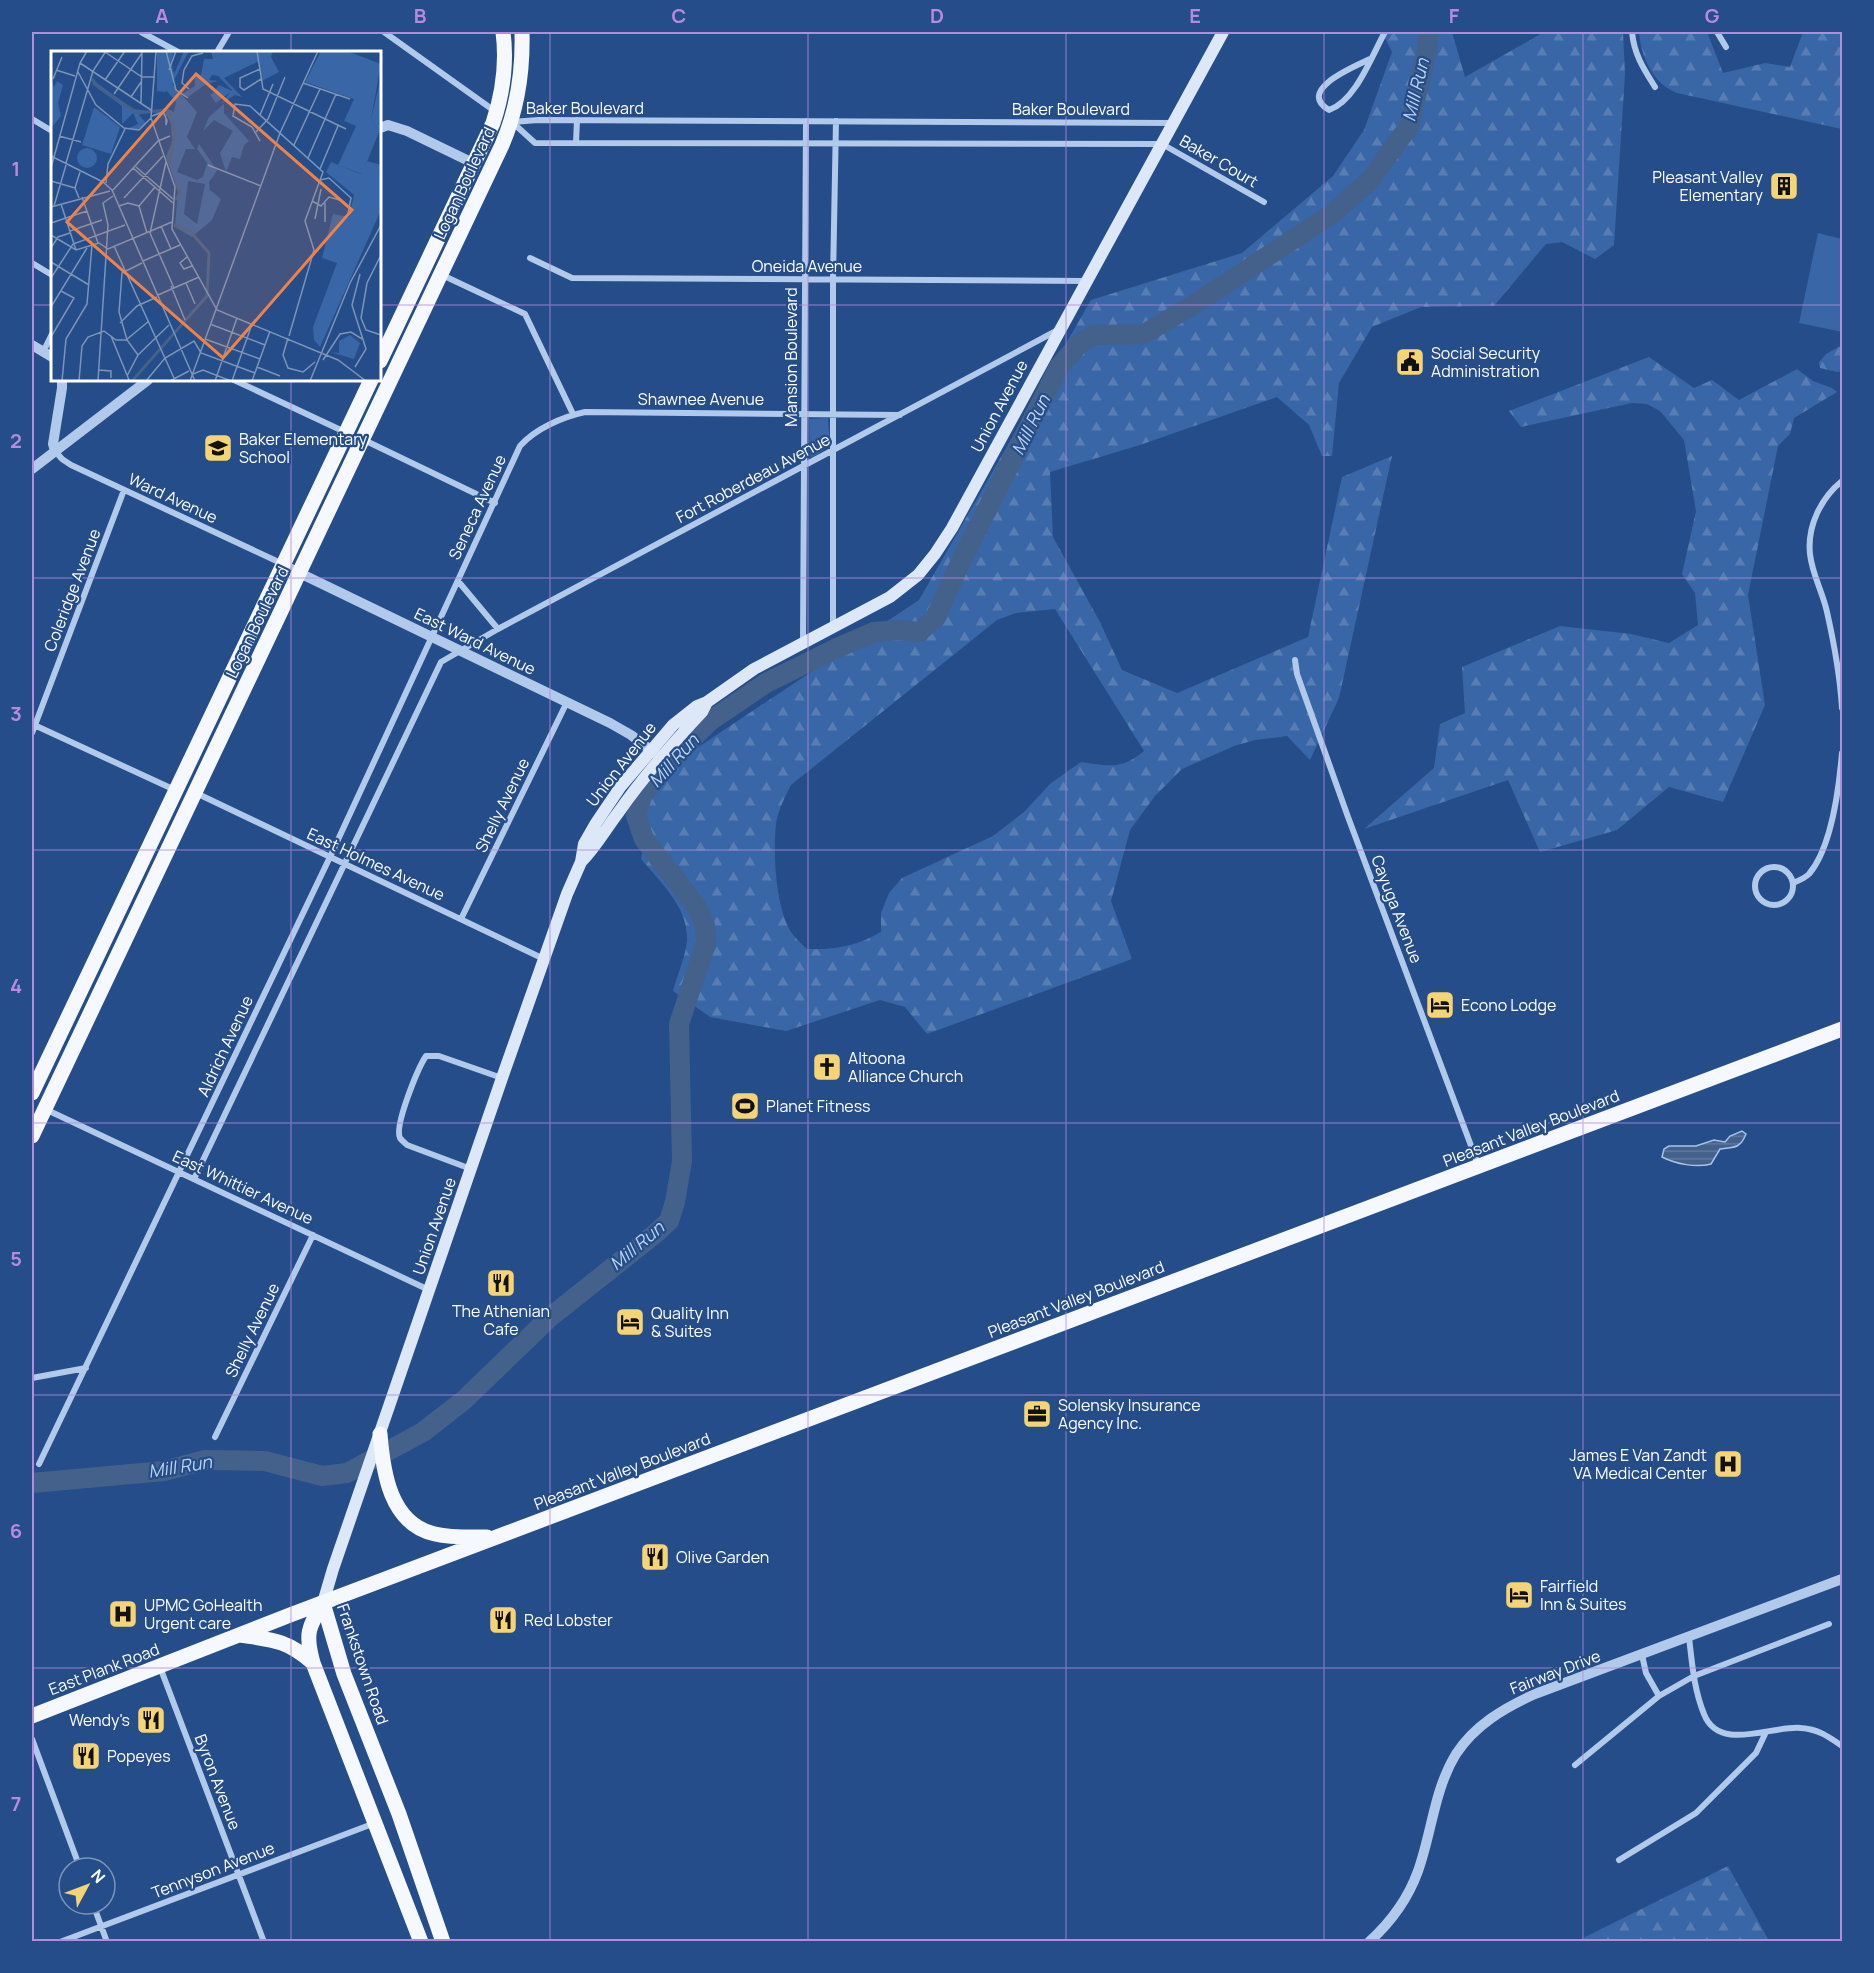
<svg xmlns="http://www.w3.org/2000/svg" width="1874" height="1973" font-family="Manrope,sans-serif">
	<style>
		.grass { fill: #3966a6 }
		.forest { fill: url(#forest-firs); fill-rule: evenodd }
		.water { fill: url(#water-rules); stroke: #a6c3ea; stroke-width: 1.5 }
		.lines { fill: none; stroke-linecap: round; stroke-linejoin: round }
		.river { stroke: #44618c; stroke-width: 20 }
		.minor { stroke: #b1c9ea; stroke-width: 6 }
		.tertiary { stroke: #b1c9ea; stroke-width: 10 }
		.secondary { stroke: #dce7f8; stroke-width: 12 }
		.primary { stroke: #f5f8fe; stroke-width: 15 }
		.grid { fill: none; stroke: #b68bdc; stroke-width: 1.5; stroke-opacity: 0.55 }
		.labels { text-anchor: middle; stroke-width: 4.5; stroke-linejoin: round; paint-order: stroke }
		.street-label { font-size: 16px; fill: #fff; stroke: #254d89 }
		.poi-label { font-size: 16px; fill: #fff; stroke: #254d89; text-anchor: start }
		.water-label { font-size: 18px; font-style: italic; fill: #bdd3f1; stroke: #254d89 }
		.inset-river { fill: none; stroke: #44618c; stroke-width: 3 }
		.inset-road { fill: none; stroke: #7c94b8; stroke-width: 1.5 }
		.view { fill: #ee8249; fill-opacity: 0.15; stroke: #ee8249; stroke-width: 3 }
		.inset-edge { fill: none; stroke: #fff; stroke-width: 3 }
		.neatline { fill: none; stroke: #b68bdc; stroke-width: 2 }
		.grid-label { font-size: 20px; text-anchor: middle; font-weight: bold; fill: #b68bdc }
	</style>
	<defs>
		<pattern id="forest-firs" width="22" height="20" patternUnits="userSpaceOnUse" patternTransform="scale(1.5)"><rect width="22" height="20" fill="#3966a6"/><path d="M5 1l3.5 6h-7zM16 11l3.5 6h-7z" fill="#577db3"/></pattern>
		<pattern id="water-rules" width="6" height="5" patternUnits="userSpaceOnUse" patternTransform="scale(1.5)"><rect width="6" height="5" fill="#44618c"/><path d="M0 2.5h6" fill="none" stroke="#60799d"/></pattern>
	</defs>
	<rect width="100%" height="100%" fill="#254d89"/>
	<path class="grass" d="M1818,233L1842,239V332L1799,323Z
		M828,418C829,441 835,445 812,457L810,456L809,419Z"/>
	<path class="forest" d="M1382,32H1452L1465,77L1544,32H1623L1625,74L1614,245L1595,259L1562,242L1546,244L1494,306L1421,307L1372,327L1339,383L1332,456H1322L1309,425L1277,397L1140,445L1050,472L1053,537L1100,622L1122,670L1177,693L1308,637L1342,477L1392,456L1339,698L1310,760L1287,736L1255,740L1234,746L1182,769L1155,796L1130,830L1111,901L1132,959L927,1034L905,1007L880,1000L786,1031L710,1017L673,991C677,976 686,955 687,940C688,907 661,883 641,859L647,832L642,808L664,770L919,600L1091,300L1242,253L1333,176L1364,130L1392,52ZM1055,609L1144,751C1122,770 1108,766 1081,762L1051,783L1024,812L993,836L902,878L889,893L881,913V932C857,946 835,950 807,949C803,945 798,941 794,936C775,912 773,853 776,824C778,810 785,797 791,785L997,620L1016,613Z
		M1639,32H1707L1723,73L1765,63L1790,67L1803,32H1842V129L1677,93C1652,83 1641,56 1639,32Z
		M1842,345V371L1837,372L1820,368L1819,362L1826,354Z
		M1649,357L1694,388L1712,380L1739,400L1797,369L1813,381L1832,388L1837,392L1794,418L1790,434L1778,446L1748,595L1765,705L1723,802L1669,787L1617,830L1540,852L1508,780L1364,829L1434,768L1440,724L1465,713L1462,667L1560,626L1631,634L1669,643L1698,625L1695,593L1682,574L1696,511L1684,440L1660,411L1647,404L1632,403L1521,427L1509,411Z
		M1728,1866L1769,1941H1577Z"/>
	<path class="water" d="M1742,1131L1746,1134C1740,1149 1734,1147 1720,1149L1711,1164C1696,1168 1676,1164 1662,1157L1664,1149L1669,1146H1696L1714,1140L1725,1142L1730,1136Z"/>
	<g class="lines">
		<path class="river" d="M32,1483L164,1471L205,1460L265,1461L322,1476L347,1473L423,1432L464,1400L549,1318L656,1233L669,1221L675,1202L682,1161L679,1024L706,943L705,925L696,906L644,839L636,816L642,796L672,759L710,721L766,683L837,648L874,632L899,630L919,632L935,618L963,557L1059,367L1078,345L1093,335L1144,334L1193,305L1332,214L1371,179L1409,126L1427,51L1429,32"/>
		<path class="minor" d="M141,32L178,52
			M384,32L496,112
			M1632,32C1634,54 1643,68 1655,87
			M1717,32L1726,47
			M217,52L229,32
			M1370,59C1356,66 1295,90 1329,110C1356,101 1372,55 1385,32
			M32,119L52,131
			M512,122L535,143L1162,144L1264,202
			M512,122L538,120L1174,123
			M576,143L577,120
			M530,258L572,278L1087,281
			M32,263L52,275
			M442,275L525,314L573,414
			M43,352L52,334
			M234,380L345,432
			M364,440L495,503
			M55,451L62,459L71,465L283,564
			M1842,481C1821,498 1807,526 1810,554C1812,574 1823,593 1827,612C1834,643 1840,676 1842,708
			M458,581L498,629
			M833,626V279L836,121
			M803,642L806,121
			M1295,660L1297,674L1348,817L1479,1167
			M32,724L175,790
			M32,733L124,490
			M196,793L544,959
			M1755 886a19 19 0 1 1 38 0a19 19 0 1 1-38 0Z
			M1793,883C1798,881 1805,878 1809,874C1832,847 1839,788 1842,753
			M461,919L567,702
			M45,1109L429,1290
			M471,1169L407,1145C405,1143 402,1141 400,1138C394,1126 418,1068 426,1056H439L502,1078
			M194,1179L441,662L498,629L1056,331
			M32,1378L86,1368
			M215,1437L313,1235
			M39,1464L330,857L520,446C535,429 562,417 585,412L900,415
			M1689,1637C1692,1663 1694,1690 1704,1714C1719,1753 1772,1725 1801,1728C1818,1729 1829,1737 1842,1746
			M1642,1655L1646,1673L1659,1696
			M160,1667L264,1942
			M32,1739L80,1868
			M1575,1765L1659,1696L1694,1676L1829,1624
			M1619,1860L1696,1813L1756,1753L1766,1732
			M93,1904L107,1942
			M60,1942L375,1823"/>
		<path class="tertiary" d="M380,128L388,125L407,131L473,163
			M32,345L52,357
			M55,451L53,444L62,388V380
			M32,469L148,380
			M283,565L610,723L631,735L657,755
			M1369,1942C1391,1922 1408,1899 1418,1871C1432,1832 1434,1790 1456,1754C1475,1725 1504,1708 1535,1694L1842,1579"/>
		<path class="secondary" d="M581,862C596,847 605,830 618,813C643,777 672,744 702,712L707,702
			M323,1603L333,1569L502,1078L567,894L581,862L584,844L596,823L621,786L673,725L697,706L707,702L754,669L890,597L918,575L935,554L952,528L1223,32"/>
		<path class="primary" d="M380,361L493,123C503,93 507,63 503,32
			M32,1093L371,380
			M32,1136L502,145C518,108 523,71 522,32
			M380,1434C383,1472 390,1524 435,1534C452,1538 470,1537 487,1537
			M323,1603C308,1628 305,1634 313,1663L421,1942
			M323,1603L344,1674L399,1814L443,1942
			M240,1635C273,1640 287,1640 313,1663
			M32,1716L290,1615L1842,1029"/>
	</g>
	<path class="grid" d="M291,32V52M550,32V1942M808,32V1942M1066,32V1942M1324,32V1942M1583,32V1942M32,305H52M380,305H1842M291,380V1942M32,578H1842M32,850H1842M32,1123H1842M32,1395H1842M32,1668H1842"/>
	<defs>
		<g id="building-square" transform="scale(1.5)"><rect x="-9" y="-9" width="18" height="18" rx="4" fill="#f4d475" stroke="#254d89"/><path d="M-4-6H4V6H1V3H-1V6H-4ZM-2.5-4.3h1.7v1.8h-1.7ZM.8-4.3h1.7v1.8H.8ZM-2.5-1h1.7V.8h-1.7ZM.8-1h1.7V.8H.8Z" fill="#111"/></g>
		<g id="civic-square" transform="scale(1.5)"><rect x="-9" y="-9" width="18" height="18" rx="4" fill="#f4d475" stroke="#254d89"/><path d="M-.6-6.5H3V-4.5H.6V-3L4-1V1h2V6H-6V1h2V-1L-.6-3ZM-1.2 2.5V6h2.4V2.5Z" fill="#111"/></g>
		<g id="school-square" transform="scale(1.5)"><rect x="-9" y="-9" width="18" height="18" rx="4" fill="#f4d475" stroke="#254d89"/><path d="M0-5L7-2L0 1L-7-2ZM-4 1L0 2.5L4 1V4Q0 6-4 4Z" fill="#111"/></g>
		<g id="hotel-square" transform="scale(1.5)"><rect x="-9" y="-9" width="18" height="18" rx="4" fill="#f4d475" stroke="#254d89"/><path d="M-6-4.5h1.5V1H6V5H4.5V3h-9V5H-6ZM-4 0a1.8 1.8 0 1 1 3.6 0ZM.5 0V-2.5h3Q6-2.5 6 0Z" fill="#111"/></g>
		<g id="church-square" transform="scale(1.5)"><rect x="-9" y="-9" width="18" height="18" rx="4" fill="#f4d475" stroke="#254d89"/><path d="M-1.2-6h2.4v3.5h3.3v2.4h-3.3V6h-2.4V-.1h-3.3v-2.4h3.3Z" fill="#111"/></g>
		<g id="stadium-square" transform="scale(1.5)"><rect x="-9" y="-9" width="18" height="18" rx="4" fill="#f4d475" stroke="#254d89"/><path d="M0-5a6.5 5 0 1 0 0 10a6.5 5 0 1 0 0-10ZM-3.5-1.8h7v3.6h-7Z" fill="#111"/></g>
		<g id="restaurant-square" transform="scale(1.5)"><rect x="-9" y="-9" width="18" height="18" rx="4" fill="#f4d475" stroke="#254d89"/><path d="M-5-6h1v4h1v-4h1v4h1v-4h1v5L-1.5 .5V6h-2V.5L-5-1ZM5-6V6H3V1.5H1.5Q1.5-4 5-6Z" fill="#111"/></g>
		<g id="office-square" transform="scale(1.5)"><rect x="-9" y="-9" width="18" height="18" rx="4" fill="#f4d475" stroke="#254d89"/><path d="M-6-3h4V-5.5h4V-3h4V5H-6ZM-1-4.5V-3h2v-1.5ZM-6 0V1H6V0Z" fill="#111"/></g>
		<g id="hospital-square" transform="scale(1.5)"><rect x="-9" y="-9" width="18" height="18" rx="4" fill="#f4d475" stroke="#254d89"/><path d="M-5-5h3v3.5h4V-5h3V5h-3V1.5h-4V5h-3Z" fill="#111"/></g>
	</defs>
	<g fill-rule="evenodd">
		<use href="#building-square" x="1784" y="186"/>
		<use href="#civic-square" x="1410" y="362"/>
		<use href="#school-square" x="218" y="448"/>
		<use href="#hotel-square" x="1440" y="1005"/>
		<use href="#church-square" x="827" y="1067"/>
		<use href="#stadium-square" x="745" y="1106"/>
		<use href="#restaurant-square" x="501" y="1283"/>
		<use href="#hotel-square" x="630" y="1322"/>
		<use href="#office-square" x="1037" y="1414"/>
		<use href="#hospital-square" x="1728" y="1464"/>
		<use href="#restaurant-square" x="655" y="1557"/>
		<use href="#hotel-square" x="1519" y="1595"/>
		<use href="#hospital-square" x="123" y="1614"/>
		<use href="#restaurant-square" x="503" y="1620"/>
		<use href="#restaurant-square" x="151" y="1720"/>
		<use href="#restaurant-square" x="86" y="1756"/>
	</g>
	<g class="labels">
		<g class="street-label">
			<text x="585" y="114">Baker Boulevard</text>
			<text x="1071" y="115">Baker Boulevard</text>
			<text transform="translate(1219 161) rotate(30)" y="6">Baker Court</text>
			<text transform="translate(464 183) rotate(-65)" y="6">Logan Boulevard</text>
			<text x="807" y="272">Oneida Avenue</text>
			<text transform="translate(791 357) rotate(-90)" y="6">Mansion Boulevard</text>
			<text x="701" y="405">Shawnee Avenue</text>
			<text transform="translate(999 406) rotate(-62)" y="6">Union Avenue</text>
			<text transform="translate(753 478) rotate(-28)" y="6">Fort Roberdeau Avenue</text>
			<text transform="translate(173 498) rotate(25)" y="6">Ward Avenue</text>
			<text transform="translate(477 507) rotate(-65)" y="6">Seneca Avenue</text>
			<text transform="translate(72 590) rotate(-69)" y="6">Coleridge Avenue</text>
			<text transform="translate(257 622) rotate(-64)" y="6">Logan Boulevard</text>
			<text transform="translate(475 641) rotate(26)" y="6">East Ward Avenue</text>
			<text transform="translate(621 764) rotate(-52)" y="6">Union Avenue</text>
			<text transform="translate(502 805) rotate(-64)" y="6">Shelly Avenue</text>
			<text transform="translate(376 864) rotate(25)" y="6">East Holmes Avenue</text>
			<text transform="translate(1397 909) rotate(69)" y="6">Cayuga Avenue</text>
			<text transform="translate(225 1046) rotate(-65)" y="6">Aldrich Avenue</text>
			<text transform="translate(1531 1128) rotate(-21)" y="6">Pleasant Valley Boulevard</text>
			<text transform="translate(243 1187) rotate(25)" y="6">East Whittier Avenue</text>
			<text transform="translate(434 1226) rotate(-71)" y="6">Union Avenue</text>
			<text transform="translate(1076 1299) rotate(-21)" y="6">Pleasant Valley Boulevard</text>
			<text transform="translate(252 1330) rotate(-64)" y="6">Shelly Avenue</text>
			<text transform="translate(622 1471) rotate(-21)" y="6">Pleasant Valley Boulevard</text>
			<text transform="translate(363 1664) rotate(71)" y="6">Frankstown Road</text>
			<text transform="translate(104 1669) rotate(-21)" y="6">East Plank Road</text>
			<text transform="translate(1555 1672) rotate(-21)" y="6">Fairway Drive</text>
			<text transform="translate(218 1782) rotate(69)" y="6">Byron Avenue</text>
			<text transform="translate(213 1870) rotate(-21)" y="6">Tennyson Avenue</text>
		</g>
		<g class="poi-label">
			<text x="1763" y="183" text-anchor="end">Pleasant Valley<tspan x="1763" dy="18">Elementary</tspan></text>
			<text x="1431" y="359">Social Security<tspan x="1431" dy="18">Administration</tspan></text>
			<text x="239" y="445">Baker Elementary<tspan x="239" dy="18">School</tspan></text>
			<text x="1461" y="1011">Econo Lodge</text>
			<text x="848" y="1064">Altoona<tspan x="848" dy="18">Alliance Church</tspan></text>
			<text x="766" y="1112">Planet Fitness</text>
			<text x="501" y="1317" text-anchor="middle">The Athenian<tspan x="501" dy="18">Cafe</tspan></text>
			<text x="651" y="1319">Quality Inn<tspan x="651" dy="18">&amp; Suites</tspan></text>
			<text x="1058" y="1411">Solensky Insurance<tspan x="1058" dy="18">Agency Inc.</tspan></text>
			<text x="1707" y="1461" text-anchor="end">James E Van Zandt<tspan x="1707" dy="18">VA Medical Center</tspan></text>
			<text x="676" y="1563">Olive Garden</text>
			<text x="1540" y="1592">Fairfield<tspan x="1540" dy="18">Inn &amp; Suites</tspan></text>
			<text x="144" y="1611">UPMC GoHealth<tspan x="144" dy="18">Urgent care</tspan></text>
			<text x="524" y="1626">Red Lobster</text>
			<text x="130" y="1726" text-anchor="end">Wendy's</text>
			<text x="107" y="1762">Popeyes</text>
		</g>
		<g class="water-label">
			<text transform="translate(1416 90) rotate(-77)" y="6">Mill Run</text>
			<text transform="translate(1031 425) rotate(-64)" y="6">Mill Run</text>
			<text transform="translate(674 761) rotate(-48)" y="6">Mill Run</text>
			<text transform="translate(637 1246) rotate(-40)" y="6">Mill Run</text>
			<text transform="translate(180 1467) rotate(-9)" y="6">Mill Run</text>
		</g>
	</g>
	<g transform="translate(51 51)">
		<rect width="330" height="330" fill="#254d89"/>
		<path d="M168,34L181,40L165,52L159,44L164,41L168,44L164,39ZM43,56L69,76L60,103L31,94ZM26 107a10 10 0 1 1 20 0a10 10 0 1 1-20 0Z" fill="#3966a6"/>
		<path d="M108,0H123L120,10L123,23L133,0H138L121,33L146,61L136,86L144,98H135L126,121L146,129L152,126L156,112L146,98L148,93L166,120L158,131L159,139L170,148L161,169L141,186L124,176L127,140L115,106L121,91L120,73L116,65L102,61L115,57L123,61L125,51L114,38ZM137,130L154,133L146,173L133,163ZM160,0H222L220,6L228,21L211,30L208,10L173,27L191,46L184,44L170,53L181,39L167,25L161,24L158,29L168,30L155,33L137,46L131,43L144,35L143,23L150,24L153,8H162ZM330,26V85L320,68ZM0,28L3,36L6,30L12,34L7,52L10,65L0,77ZM43,30L82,58L97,60L88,64L95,72L92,76L84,79L78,77L87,73L82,62L71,73V55L41,33ZM173,53V62L198,90L193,94L189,108L181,106L175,121L169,102L182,80L163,69L152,80L158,66ZM316,110L330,114V159L269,296L263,289L262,276L286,212L271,207L282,163L298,166L303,144L275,121L280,111L310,123ZM299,284L309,292L303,308L279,301L288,302V290Z" fill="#3966a6" fill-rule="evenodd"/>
		<path d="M270,0H296L330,13L320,68L328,81L311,123L287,114L305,75L293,70L303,48L254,31Z" fill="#3966a6"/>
		<path d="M106,0H114L115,41L106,40Z" fill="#3966a6"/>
		<path class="inset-river" d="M41,28L48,37L87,62L114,59L118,62L124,81L118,113M125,149L129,142L125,132M81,330L156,245L158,202L139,180L123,174"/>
		<path class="inset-road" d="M105,0L100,67L124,136L121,178L166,259L287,309L315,330M115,0L125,39L137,47M206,0L212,38L295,78M54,1L91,26H104M29,12L100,59M209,18L189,27V36L193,39L210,28M5,19L24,25M118,19L125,0M27,21L45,54L73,77L88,79L100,67M2,28L11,6M54,29L74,0M252,32L299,48M138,38L131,32L133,19L141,5L152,2M63,43L91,2M80,46L90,31M90,53L91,0M209,64L222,33M101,65L112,61L115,67L116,70L115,74V67M205,81L217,68L234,26M8,85L30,91M209,90L201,76L182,65L184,53L199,55L272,121L254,170L263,199L238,285M243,94L269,38M0,105L52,131L61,139L144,330M257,107L285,43M115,111L99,182L123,237M15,112L42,20L55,0M157,114L210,135M85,116L122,148M0,117L29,12L36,0M82,117L122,152M269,118L287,75M269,129L278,127L300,147L297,163M0,130L24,137M55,132L57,113L74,78M62,139L107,90L119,85M31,146L47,192M28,147L24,137L29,121M73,147L112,105M261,150L270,155L278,146L289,149M10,153L25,199M3,155L15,114M68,155L77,152L88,155M88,155L96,182M88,155L104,136M0,156L59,140M264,168L270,138M274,171V152M0,172L36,160M110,175L120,198M19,180L51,169M0,184L25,199L48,192L57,198L121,171M63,195L123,327M0,197L7,186L19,182M330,204L316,232L310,267L315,279L330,284M136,206L129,212L133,218L141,215M92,210L129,194M0,211L38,234M0,227L22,193L74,174M135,232L144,253M120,235L134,269M107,244L148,226M0,256L36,197M69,272L86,255L106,246M159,273L214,294M60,285L78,329M0,286L23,247L10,240M237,287L232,304L237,317L252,321L264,311M154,288L209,308M87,304L76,289L68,261L71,222L91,212M272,309L289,283L300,281L311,288M206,316L229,325M304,316L315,298L301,254L309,223M47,319L60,320V327M142,323L152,319L180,330M76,325L87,304L118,274M11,330L15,288L36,253L41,194M28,330L31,295L37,286L53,280L65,289H75L98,270M47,330L57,174L52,152L62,145M95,330L114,307L143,290L150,302L204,322M119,330L138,320M139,330L229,82L267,0M164,330L186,267M181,330L201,273M201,330L219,280M259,330L299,232L330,174"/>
		<path class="view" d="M145,23L301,159L172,307L16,171Z"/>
		<rect width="330" height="330" class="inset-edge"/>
	</g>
	<rect width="1874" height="1973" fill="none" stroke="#254d89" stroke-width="66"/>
	<g transform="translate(87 1886) rotate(49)"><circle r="28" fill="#254d89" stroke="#7c94b8" stroke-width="1.5"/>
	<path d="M0-4.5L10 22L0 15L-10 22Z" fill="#f4d475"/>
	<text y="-9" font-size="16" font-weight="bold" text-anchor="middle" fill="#ffffff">N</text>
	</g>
	<rect x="33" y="33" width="1808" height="1907" class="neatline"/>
	<g class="grid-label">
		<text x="162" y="23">A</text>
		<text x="420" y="23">B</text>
		<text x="679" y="23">C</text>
		<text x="937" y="23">D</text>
		<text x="1195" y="23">E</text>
		<text x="1454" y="23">F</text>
		<text x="1712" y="23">G</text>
		<text x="16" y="176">1</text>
		<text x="16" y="448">2</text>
		<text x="16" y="721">3</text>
		<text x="16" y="993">4</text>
		<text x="16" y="1266">5</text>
		<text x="16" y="1538">6</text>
		<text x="16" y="1811">7</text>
	</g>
</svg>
